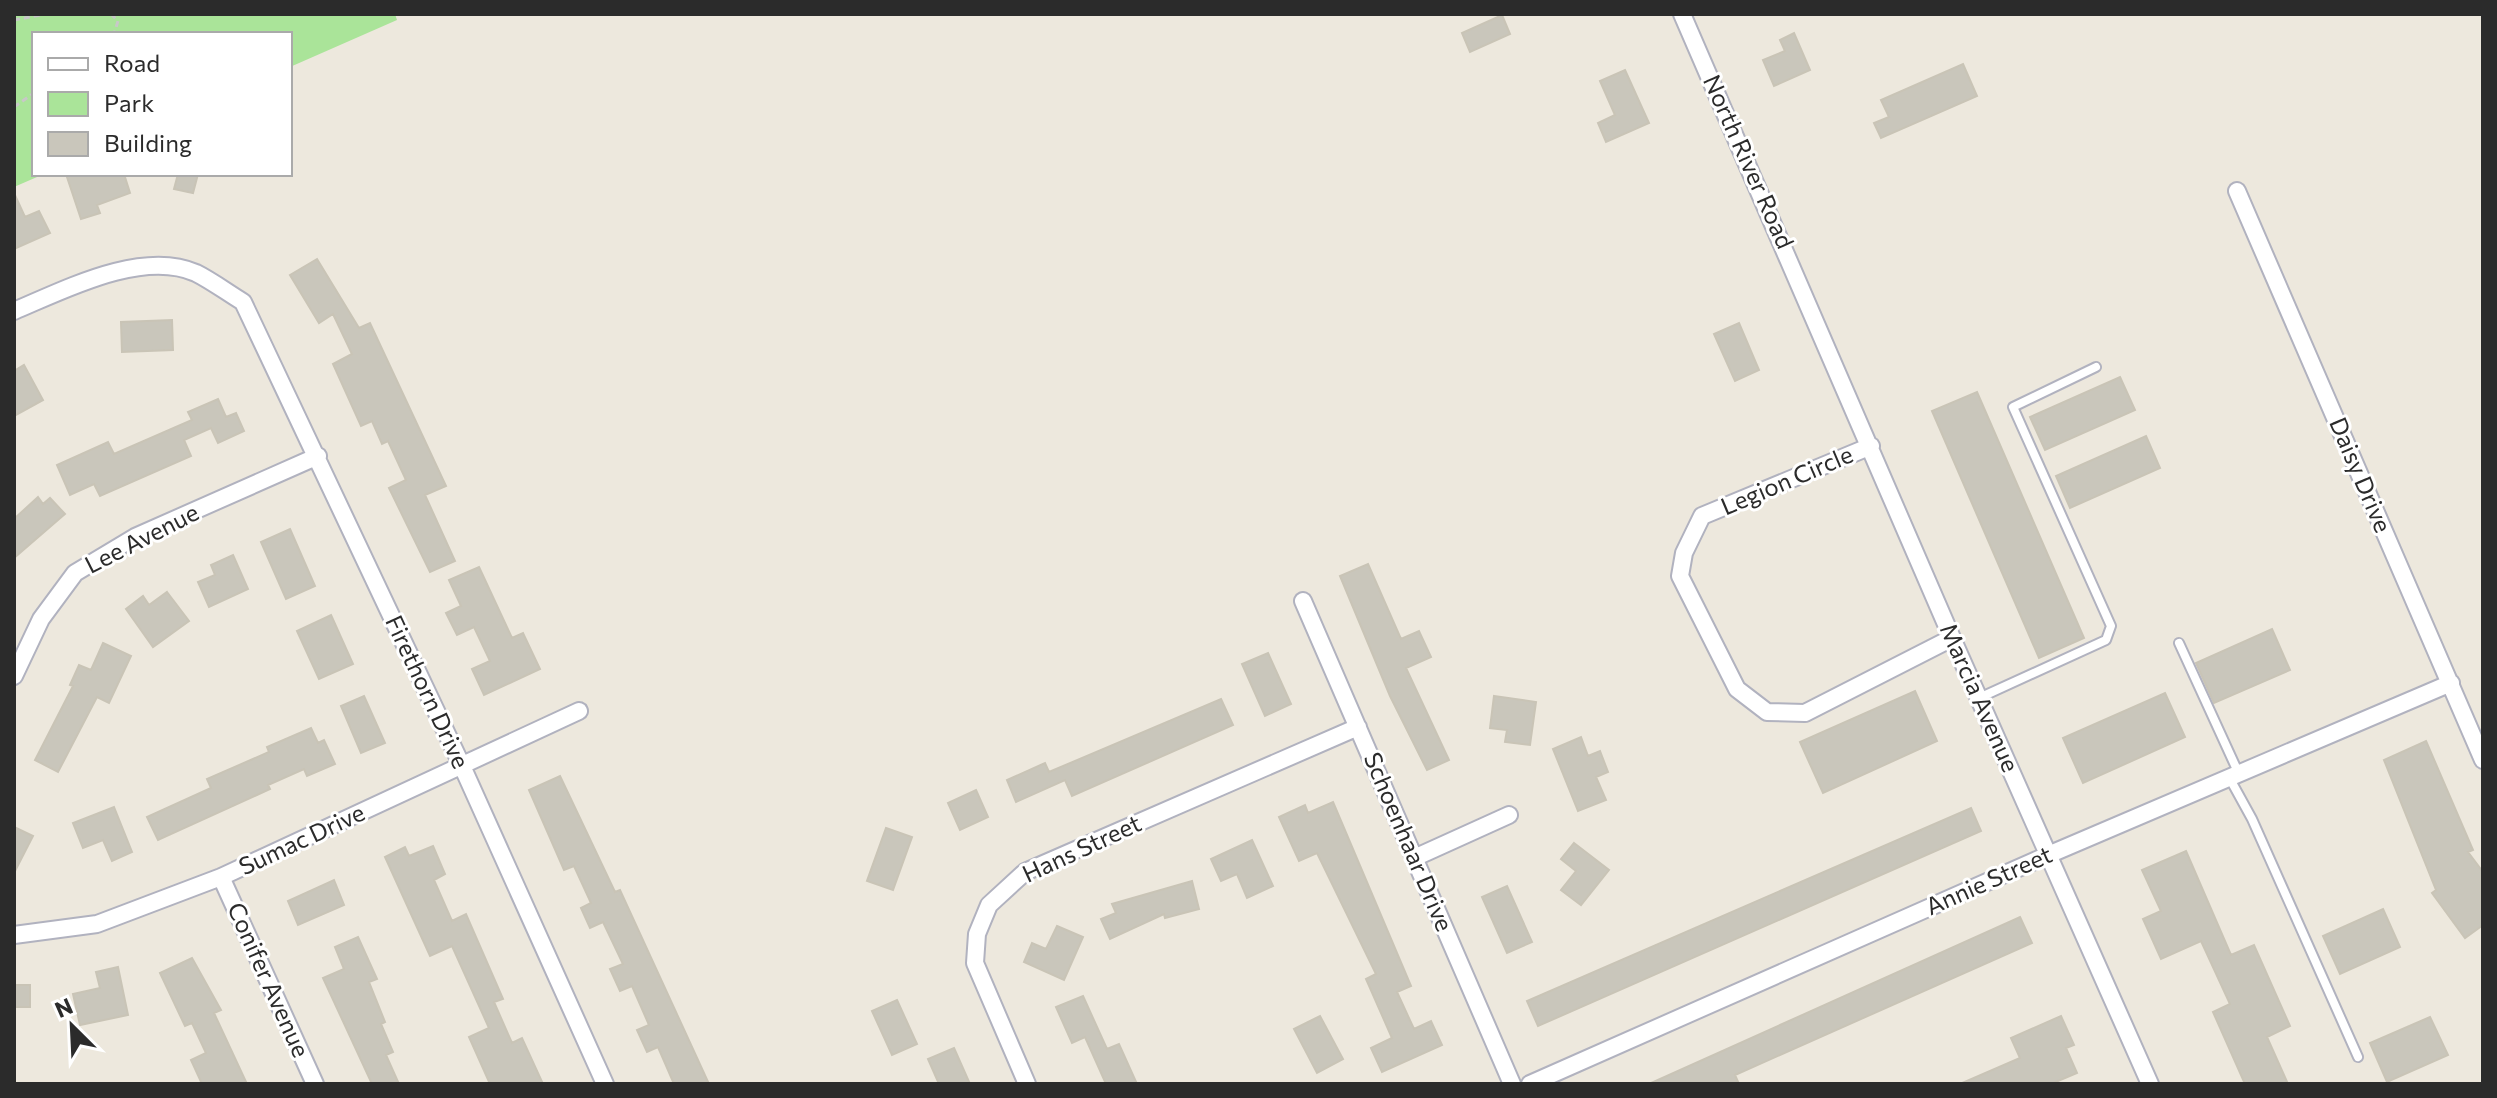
<svg xmlns="http://www.w3.org/2000/svg" width="2497" height="1098" font-family="Commissioner,sans-serif">
	<style>
		.green { fill: #aae499 }
		.building { fill: #c9c6bb; stroke: #c9c4b6; stroke-width: 2 }
		.lines { fill: none; stroke-linecap: round; stroke-linejoin: round }
		.lane-casing { stroke: #b1b2bf; stroke-width: 12 }
		.street-casing { stroke: #b1b2bf; stroke-width: 20 }
		.path { stroke: #c8c8c8; stroke-width: 3; stroke-dasharray: 6 4; stroke-linecap: butt }
		.lane { stroke: #fff; stroke-width: 8 }
		.street { stroke: #fff; stroke-width: 16 }
		.labels { text-anchor: middle; stroke-width: 6; stroke-linejoin: round; paint-order: stroke }
		.street-label { font-size: 24px; fill: #2b2b2b; stroke: #fff }
	</style>
	<rect width="100%" height="100%" fill="#ede8dd"/>
	<path class="green" d="M14,14H395L397,20L290,67V34H34V174H44L14,187Z"/>
	<path class="building" d="M1502,15L1510,34L1470,52L1462,33Z
		M1794,33L1810,70L1774,86L1763,60L1785,51L1780,40Z
		M1963,64L1977,96L1881,138L1874,123L1889,117L1881,100Z
		M1625,70L1649,123L1606,142L1598,123L1615,115L1600,81Z
		M66,174H124L130,193L97,205L100,213L81,219Z
		M178,174H198L193,193L174,189Z
		M14,193L25,217L39,211L50,233L14,249Z
		M317,259L359,328L370,323L446,486L425,495L455,561L430,572L389,488L406,480L388,441L382,444L372,421L361,426L333,364L352,354L333,314L319,323L290,275Z
		M172,320L173,350L122,352L121,322Z
		M1739,323L1759,370L1735,381L1714,334Z
		M24,365L43,400L14,416V371Z
		M2120,377L2135,410L2045,450L2030,417Z
		M1977,392L2084,638L2039,658L1932,411Z
		M218,399L226,417L236,413L244,431L218,443L211,428L184,440L191,456L100,496L94,484L70,495L57,465L108,442L114,454L192,420L188,412Z
		M2146,436L2160,468L2070,508L2056,476Z
		M38,497L43,504L50,498L65,514L14,558V519Z
		M290,529L315,586L286,599L261,542Z
		M233,555L248,589L209,607L198,582L215,575L211,565Z
		M1368,564L1401,639L1419,631L1431,657L1406,668L1449,760L1427,770L1390,696L1340,576Z
		M479,567L512,638L523,633L540,669L484,695L472,669L490,661L474,627L457,635L446,613L461,606L449,580Z
		M167,592L189,621L153,647L126,609L143,596L149,605Z
		M331,615L353,664L319,679L297,631Z
		M2272,629L2290,670L2214,703L2196,663Z
		M103,643L131,656L109,703L97,697L58,772L35,760L73,686L70,685L79,665L91,670Z
		M1268,653L1291,704L1265,716L1242,664Z
		M1915,691L1937,741L1823,793L1800,742Z
		M2165,693L2185,737L2083,783L2063,738Z
		M364,696L385,743L361,753L341,706Z
		M1494,696L1536,702L1530,745L1505,742L1507,730L1490,728Z
		M1221,699L1233,725L1072,796L1065,780L1016,802L1007,780L1045,763L1049,772Z
		M311,728L318,743L324,740L335,764L307,776L304,769L268,785L270,789L158,840L147,817L211,788L207,779L269,752L267,747Z
		M1581,737L1588,756L1600,751L1608,772L1596,777L1606,800L1578,811L1553,749Z
		M2426,741L2473,850L2468,852L2483,872V925L2465,938L2432,893L2436,890L2384,760Z
		M560,776L615,892L620,890L709,1084H674L658,1047L647,1052L637,1030L649,1025L632,986L620,991L610,969L623,964L603,922L590,928L581,908L591,903L574,866L564,870L529,790Z
		M976,790L988,817L960,830L948,803Z
		M1333,802L1411,986L1397,992L1414,1029L1431,1021L1442,1045L1382,1072L1371,1048L1392,1038L1366,979L1376,974L1317,853L1299,861L1279,817L1305,805L1308,813Z
		M114,807L132,852L112,861L103,840L83,848L73,823Z
		M1971,808L1981,831L1538,1026L1527,1001Z
		M14,827L33,836L14,873Z
		M886,828L912,837L893,890L867,881Z
		M1252,840L1273,886L1247,898L1237,874L1221,881L1211,859Z
		M1574,843L1609,870L1581,905L1561,890L1576,871L1561,859Z
		M433,846L445,874L434,880L452,921L466,914L503,999L494,1002L512,1043L522,1038L543,1084H490L469,1037L489,1028L452,946L430,956L385,857L405,847L409,856Z
		M2186,851L2231,955L2254,945L2290,1026L2267,1037L2288,1084H2245L2213,1012L2230,1004L2201,941L2161,959L2143,919L2161,911L2142,870Z
		M334,880L344,905L298,925L288,901Z
		M1192,881L1199,909L1165,918L1164,914L1110,939L1101,919L1116,913L1112,904Z
		M1507,886L1532,942L1507,953L1482,897Z
		M2383,909L2400,947L2340,974L2323,936Z
		M2020,917L2032,943L1735,1075L1739,1084H1649Z
		M1057,926L1083,937L1064,980L1024,962L1032,943L1046,949Z
		M358,937L377,979L369,982L385,1022L381,1024L393,1052L386,1055L399,1084H372L323,978L344,969L335,947Z
		M192,958L221,1010L214,1013L247,1084H202L191,1060L206,1053L192,1023L185,1026L160,973Z
		M118,967L128,1015L80,1025L73,994L100,988L96,972Z
		M14,985H30V1007H14Z
		M1083,996L1107,1049L1119,1044L1137,1084H1106L1085,1037L1072,1043L1056,1007Z
		M897,1000L917,1044L892,1055L872,1011Z
		M1320,1016L1343,1059L1317,1073L1294,1029Z
		M2061,1016L2074,1045L2066,1048L2077,1073L2051,1084H1960L2020,1058L2011,1038Z
		M2430,1017L2448,1055L2387,1082L2370,1043Z
		M954,1048L970,1084H939L928,1059Z"/>
	<g class="lines">
		<g class="lane-casing">
			<path id="lane" d="M2179,643L2239,774
				M1979,698L2106,640L2111,626L2013,407L2096,367
				M2230,779L2252,819L2358,1057"/>
		</g>
		<g class="street-casing">
			<path id="street" d="M1682,14L1952,638L2150,1084
				M2237,191L2483,760
				M14,311C64,290 142,249 196,273C212,281 228,293 243,302L462,766L605,1084
				M1871,446L1702,516L1684,553L1680,576L1737,689L1767,712L1805,713L1952,638
				M1303,601L1512,1084
				M14,676L41,619L75,573L135,537L318,456
				M1414,858L1509,815
				M221,877L315,1084
				M14,935L97,924L221,877L579,711
				M1027,1084L975,963L977,934L989,905L1025,872L1358,727
				M1530,1084L2048,855L2451,683"/>
		</g>
		<path class="path" d="M111,14L118,21L114,34
			M14,20L46,14
			M14,107L34,93"/>
		<use href="#lane" class="lane"/>
		<use href="#street" class="street"/>
	</g>
	<g class="labels">
		<g class="street-label">
			<text transform="translate(1748 162) rotate(66)" y="8">North River Road</text>
			<text transform="translate(2360 475) rotate(67)" y="8">Daisy Drive</text>
			<text transform="translate(1787 481) rotate(-23)" y="8">Legion Circle</text>
			<text transform="translate(142 539) rotate(-27)" y="8">Lee Avenue</text>
			<text transform="translate(427 692) rotate(65)" y="8">Firethorn Drive</text>
			<text transform="translate(1979 698) rotate(66)" y="8">Marcia Avenue</text>
			<text transform="translate(302 840) rotate(-25)" y="8">Sumac Drive</text>
			<text transform="translate(1408 842) rotate(67)" y="8">Schoenhaar Drive</text>
			<text transform="translate(1082 849) rotate(-25)" y="8">Hans Street</text>
			<text transform="translate(1989 881) rotate(-24)" y="8">Annie Street</text>
			<text transform="translate(268 980) rotate(66)" y="8">Conifer Avenue</text>
		</g>
	</g>
	<rect width="2497" height="1098" fill="none" stroke="#2b2b2b" stroke-width="32"/>
	<rect x="32" y="32" width="260" height="144" fill="#ffffff" stroke="#aaaaaa" stroke-width="2"/>
	<rect x="48" y="58" width="40" height="12" fill="#ffffff" stroke="#aaaaaa" stroke-width="2"/>
	<text x="104" y="72" font-size="24" fill="#2b2b2b">Road</text>
	<rect x="48" y="92" width="40" height="24" fill="#aae499" stroke="#aaaaaa" stroke-width="2"/>
	<text x="104" y="112" font-size="24" fill="#2b2b2b">Park</text>
	<rect x="48" y="132" width="40" height="24" fill="#c9c6bb" stroke="#aaaaaa" stroke-width="2"/>
	<text x="104" y="152" font-size="24" fill="#2b2b2b">Building</text>
	<g transform="translate(72 1026) rotate(336)" stroke="#ffffff" stroke-width="6" paint-order="stroke">
	<path d="M0-6L14 30L0 20L-14 30Z" fill="#2b2b2b"/>
	<text y="-12" font-size="22" font-weight="bold" text-anchor="middle" fill="#2b2b2b">N</text>
	</g>
</svg>
